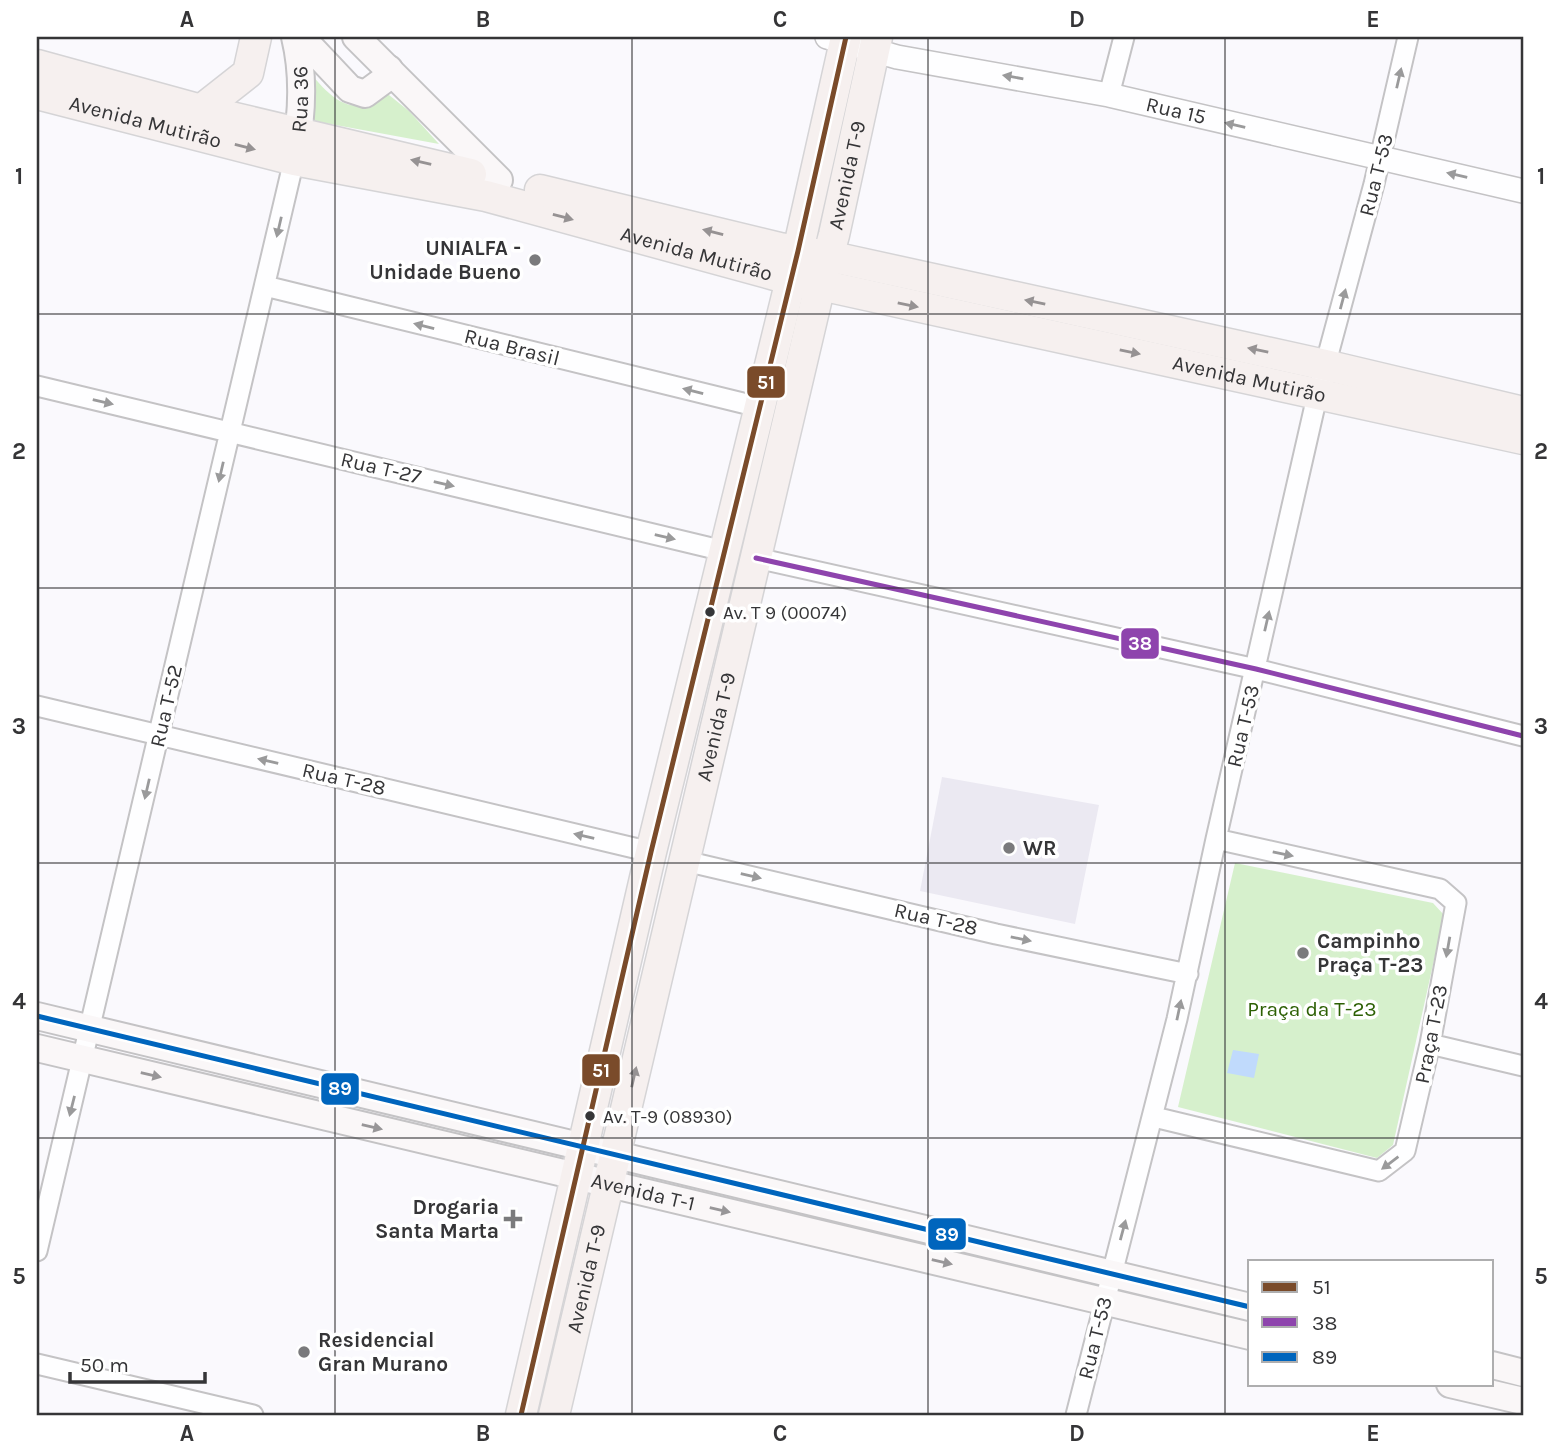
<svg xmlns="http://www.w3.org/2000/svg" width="1560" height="1452" font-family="Karla,sans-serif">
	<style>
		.built { fill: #ebe9f2 }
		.green { fill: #d6f0cc }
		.water { fill: #c0dafc }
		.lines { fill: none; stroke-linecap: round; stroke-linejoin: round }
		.minor-casing { stroke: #c4c3c5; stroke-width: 23 }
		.tertiary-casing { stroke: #c4c3c5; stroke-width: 26 }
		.secondary-casing { stroke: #c4c3c5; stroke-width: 30 }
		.primary-casing { stroke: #d5d4d6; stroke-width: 33 }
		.minor { stroke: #fefeff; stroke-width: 19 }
		.tertiary { stroke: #fefeff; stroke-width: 23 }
		.secondary { stroke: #faf7f8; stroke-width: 26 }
		.primary { stroke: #f6f0ef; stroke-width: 30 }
		.bus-1-casing { stroke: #fff; stroke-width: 10 }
		.bus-2-casing { stroke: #fff; stroke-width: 10 }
		.bus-3-casing { stroke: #fff; stroke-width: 10 }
		.bus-1 { stroke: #7a4b2a; stroke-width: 5 }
		.bus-2 { stroke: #8e44ad; stroke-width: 5 }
		.bus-3 { stroke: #0065bd; stroke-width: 5 }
		.oneway { fill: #9a9a9b }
		.oneway2 { fill: #969293 }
		.oneway3 { fill: #989698 }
		.grid { fill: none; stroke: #353537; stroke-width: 2; stroke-opacity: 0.55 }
		.poi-dot { fill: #7a7a7c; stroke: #fff; stroke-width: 2.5 }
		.bus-dot { fill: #353537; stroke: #fff; stroke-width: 2.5 }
		.labels { text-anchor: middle; stroke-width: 7; stroke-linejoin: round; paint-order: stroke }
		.bus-label { font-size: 19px; fill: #353537; stroke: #fff; text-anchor: start }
		.street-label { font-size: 21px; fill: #353537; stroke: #fff }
		.poi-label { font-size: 21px; font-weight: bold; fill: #353537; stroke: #fff; text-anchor: start }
		.park-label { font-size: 21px; fill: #2d6005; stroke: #fff }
		.line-badge { stroke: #fff; stroke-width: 2.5 }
		.badge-label { font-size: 19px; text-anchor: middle; font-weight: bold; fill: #fff }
		.neatline { fill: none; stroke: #353537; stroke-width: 2.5 }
		.grid-label { font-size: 23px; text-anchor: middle; font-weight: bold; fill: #353537 }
	</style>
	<rect width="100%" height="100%" fill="#faf9fd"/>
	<path class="built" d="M942,777L1099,805L1075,924L920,891Z"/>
	<path class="green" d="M303,63C317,81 339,113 366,104C372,102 378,95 384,91L409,111L439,144L303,119Z
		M1235,863L1433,903L1444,915L1393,1145L1377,1158L1178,1107Z"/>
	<path class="water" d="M1233,1050L1259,1054L1254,1078L1227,1073Z"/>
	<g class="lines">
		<g class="minor-casing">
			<path id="minor" d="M1109,95L1124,37
				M265,286L759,407
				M37,386L724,551
				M756,558L1256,669L1523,736
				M37,706L651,852
				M685,861L996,934L1188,974
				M1430,1044L1523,1066
				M1154,1117L1379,1171L1405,1151L1430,1044L1456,903L1440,889L1216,839
				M37,1251L294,160
				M37,1364L253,1415
				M1076,1415L1177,1019L1216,839L1318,392L1374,184L1408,37"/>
		</g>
		<g class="tertiary-casing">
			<g id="tertiary">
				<path id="s1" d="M827,37L897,57L1109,95L1523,191"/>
			</g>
		</g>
		<g class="secondary-casing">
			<g id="secondary">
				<path d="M301,37L350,89L365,94L384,80L389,69"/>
				<path d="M356,37L499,180"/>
				<path id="s2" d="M295,153C302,116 304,74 295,37"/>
				<path d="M37,1016L1250,1307"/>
				<path id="s3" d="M37,1048L1250,1336"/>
				<path d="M1492,1365L1523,1373"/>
				<path d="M1450,1384L1523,1401"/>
			</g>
		</g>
		<g class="primary-casing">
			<g id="primary">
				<path d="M37,65L201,110L471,174"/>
				<path id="s4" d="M37,94L294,160L486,196L775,275L1523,439"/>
				<path d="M201,110L248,73L256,37"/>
				<path d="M540,190L780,248L828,256L1325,365L1523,412"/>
				<path d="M521,1415L651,852L798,251L846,37"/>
				<path id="s5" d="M554,1415L820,285L834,235L877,37"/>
			</g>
		</g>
		<use href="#minor" class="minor"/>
		<use href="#tertiary" class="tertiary"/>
		<use href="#secondary" class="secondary"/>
		<use href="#primary" class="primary"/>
		<g class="bus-1-casing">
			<path id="bus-1" d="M521,1415L651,852L798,251L846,37"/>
		</g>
		<g class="bus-2-casing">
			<path id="bus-2" d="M756,558L1256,669L1523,736"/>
		</g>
		<g class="bus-3-casing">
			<path id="bus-3" d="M37,1016L1250,1307"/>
		</g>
		<use href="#bus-1" class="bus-1"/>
		<use href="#bus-2" class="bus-2"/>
		<use href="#bus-3" class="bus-3"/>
	</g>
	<defs><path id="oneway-solid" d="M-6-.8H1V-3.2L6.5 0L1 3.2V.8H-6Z" transform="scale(1.75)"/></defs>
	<g class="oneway">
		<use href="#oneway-solid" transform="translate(1013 77) rotate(-170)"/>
		<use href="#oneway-solid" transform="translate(1399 78) rotate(-77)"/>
		<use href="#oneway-solid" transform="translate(1235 125) rotate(-167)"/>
		<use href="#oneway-solid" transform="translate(1457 175) rotate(-167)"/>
		<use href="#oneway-solid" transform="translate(279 227) rotate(103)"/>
		<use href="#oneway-solid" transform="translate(1343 299) rotate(-75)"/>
		<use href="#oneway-solid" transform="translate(424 326) rotate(-166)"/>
		<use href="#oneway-solid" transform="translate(693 391) rotate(-166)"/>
		<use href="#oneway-solid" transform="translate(103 402) rotate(13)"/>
		<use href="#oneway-solid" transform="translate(221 472) rotate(103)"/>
		<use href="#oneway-solid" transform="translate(444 484) rotate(13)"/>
		<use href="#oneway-solid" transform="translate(665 537) rotate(13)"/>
		<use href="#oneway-solid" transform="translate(1267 621) rotate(-77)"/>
		<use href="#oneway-solid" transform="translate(268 761) rotate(-167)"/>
		<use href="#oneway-solid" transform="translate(147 789) rotate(103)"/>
		<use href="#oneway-solid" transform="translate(584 836) rotate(-167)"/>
		<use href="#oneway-solid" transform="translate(1283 854) rotate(12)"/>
		<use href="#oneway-solid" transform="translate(751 876) rotate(13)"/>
		<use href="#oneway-solid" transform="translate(1021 939) rotate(12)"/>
		<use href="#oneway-solid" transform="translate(1448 947) rotate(100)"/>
		<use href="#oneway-solid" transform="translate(1179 1010) rotate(-78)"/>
		<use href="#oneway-solid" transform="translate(72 1106) rotate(104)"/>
		<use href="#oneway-solid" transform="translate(1390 1163) rotate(143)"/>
		<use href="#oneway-solid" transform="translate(1123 1230) rotate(-75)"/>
	</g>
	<g class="oneway2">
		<use href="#oneway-solid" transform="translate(245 147) rotate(14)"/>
		<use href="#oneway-solid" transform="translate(421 162) rotate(-167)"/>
		<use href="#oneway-solid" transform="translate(563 217) rotate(15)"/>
		<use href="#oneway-solid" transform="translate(713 232) rotate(-166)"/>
		<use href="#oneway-solid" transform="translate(1035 302) rotate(-168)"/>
		<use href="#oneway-solid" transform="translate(908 305) rotate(12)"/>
		<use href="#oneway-solid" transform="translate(1258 350) rotate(-168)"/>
		<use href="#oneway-solid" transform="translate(1130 352) rotate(12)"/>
		<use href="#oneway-solid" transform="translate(634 1077) rotate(-77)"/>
	</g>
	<g class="oneway3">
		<use href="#oneway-solid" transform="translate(151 1075) rotate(13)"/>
		<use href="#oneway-solid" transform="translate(372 1127) rotate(13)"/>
		<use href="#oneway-solid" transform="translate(720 1210) rotate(13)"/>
		<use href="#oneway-solid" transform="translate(942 1262) rotate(13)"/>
	</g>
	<path class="grid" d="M335,37V1415M632,37V1415M928,37V1415M1225,37V1415M37,314H1523M37,588H1523M37,863H1523M37,1138H1523"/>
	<g class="poi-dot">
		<circle cx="535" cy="260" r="7"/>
		<circle cx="1009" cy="848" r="7"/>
		<circle cx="1303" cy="953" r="7"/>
		<path d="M509.5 1208.5h7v7h7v7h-7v7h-7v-7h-7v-7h7z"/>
		<circle cx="304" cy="1352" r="7"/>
	</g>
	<g class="bus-dot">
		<circle cx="710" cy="612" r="6"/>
		<circle cx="590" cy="1116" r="6"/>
	</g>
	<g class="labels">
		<g class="bus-label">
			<text x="723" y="619">Av. T 9 (00074)</text>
			<text x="603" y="1123">Av. T-9 (08930)</text>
		</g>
		<g class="street-label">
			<text dy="7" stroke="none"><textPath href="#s2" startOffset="54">Rua 36</textPath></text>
			<text dy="7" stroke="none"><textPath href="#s1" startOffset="357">Rua 15</textPath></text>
			<text dy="7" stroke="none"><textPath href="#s4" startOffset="112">Avenida Mutirão</textPath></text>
			<text dy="7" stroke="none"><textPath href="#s5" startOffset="1274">Avenida T-9</textPath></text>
			<text transform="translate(1376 175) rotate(-76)" y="7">Rua T-53</text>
			<text dy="7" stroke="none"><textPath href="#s4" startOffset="679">Avenida Mutirão</textPath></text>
			<text transform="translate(512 347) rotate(14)" y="7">Rua Brasil</text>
			<text dy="7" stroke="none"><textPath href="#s4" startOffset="1246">Avenida Mutirão</textPath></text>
			<text transform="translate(381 468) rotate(13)" y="7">Rua T-27</text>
			<text transform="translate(166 706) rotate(-77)" y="7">Rua T-52</text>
			<text dy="7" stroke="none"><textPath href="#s5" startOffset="707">Avenida T-9</textPath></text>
			<text transform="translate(1243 726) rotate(-77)" y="7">Rua T-53</text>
			<text transform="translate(344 779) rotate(13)" y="7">Rua T-28</text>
			<text transform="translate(936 919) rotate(13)" y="7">Rua T-28</text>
			<text transform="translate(1431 1034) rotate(-79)" y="7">Praça T-23</text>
			<text dy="7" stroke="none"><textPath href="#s3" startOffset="623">Avenida T-1</textPath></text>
			<text dy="7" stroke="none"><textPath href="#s5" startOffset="140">Avenida T-9</textPath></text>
			<text transform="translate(1095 1338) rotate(-76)" y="7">Rua T-53</text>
		</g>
		<g class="poi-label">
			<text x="521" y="255" text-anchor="end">UNIALFA -<tspan x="521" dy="24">Unidade Bueno</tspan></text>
			<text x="1023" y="855">WR</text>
			<text x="1317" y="948">Campinho<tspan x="1317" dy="24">Praça T-23</tspan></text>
			<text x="499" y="1214" text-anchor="end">Drogaria<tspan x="499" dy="24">Santa Marta</tspan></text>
			<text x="318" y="1347">Residencial<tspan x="318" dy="24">Gran Murano</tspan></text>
		</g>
		<g class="park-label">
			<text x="1312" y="1016">Praça da T-23</text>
		</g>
	</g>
	<g class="line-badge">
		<rect x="746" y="365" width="40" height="34" rx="7" fill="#7a4b2a"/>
		<rect x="1120" y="627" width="40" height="33" rx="7" fill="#8e44ad"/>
		<rect x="581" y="1053" width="40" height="34" rx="7" fill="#7a4b2a"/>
		<rect x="320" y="1072" width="40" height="34" rx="7" fill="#0065bd"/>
		<rect x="927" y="1217" width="40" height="34" rx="7" fill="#0065bd"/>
	</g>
	<g class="badge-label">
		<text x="766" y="389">51</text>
		<text x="1140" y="650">38</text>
		<text x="601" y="1077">51</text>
		<text x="340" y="1095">89</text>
		<text x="947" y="1241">89</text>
	</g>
	<rect width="1560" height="1452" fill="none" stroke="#ffffff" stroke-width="77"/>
	<rect x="1248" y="1260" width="245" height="126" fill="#ffffff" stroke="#aeaeaf" stroke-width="2"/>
	<rect x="1262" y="1282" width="35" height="10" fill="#7a4b2a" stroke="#aeaeaf" stroke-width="2"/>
	<text x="1312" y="1294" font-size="21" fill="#353537">51</text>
	<rect x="1262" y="1317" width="35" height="10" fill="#8e44ad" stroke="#aeaeaf" stroke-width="2"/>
	<text x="1312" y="1330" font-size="21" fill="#353537">38</text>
	<rect x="1262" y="1352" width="35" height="10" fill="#0065bd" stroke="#aeaeaf" stroke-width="2"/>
	<text x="1312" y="1364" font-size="21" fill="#353537">89</text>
	<path d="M70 1372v10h135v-10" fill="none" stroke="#353537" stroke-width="3.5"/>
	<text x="80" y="1372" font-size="21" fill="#353537" stroke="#ffffff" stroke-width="5" paint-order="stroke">50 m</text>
	<rect x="38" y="38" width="1484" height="1376" class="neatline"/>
	<g class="grid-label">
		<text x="187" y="27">A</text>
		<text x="483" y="27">B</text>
		<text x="780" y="27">C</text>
		<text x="1077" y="27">D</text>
		<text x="1373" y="27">E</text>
		<text x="19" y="184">1</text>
		<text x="1541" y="184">1</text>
		<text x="19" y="459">2</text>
		<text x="1541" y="459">2</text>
		<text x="19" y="734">3</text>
		<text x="1541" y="734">3</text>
		<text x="19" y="1009">4</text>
		<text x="1541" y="1009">4</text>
		<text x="19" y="1284">5</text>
		<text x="1541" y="1284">5</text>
		<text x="187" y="1441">A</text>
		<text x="483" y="1441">B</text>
		<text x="780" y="1441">C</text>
		<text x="1077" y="1441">D</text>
		<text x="1373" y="1441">E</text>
	</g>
</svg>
